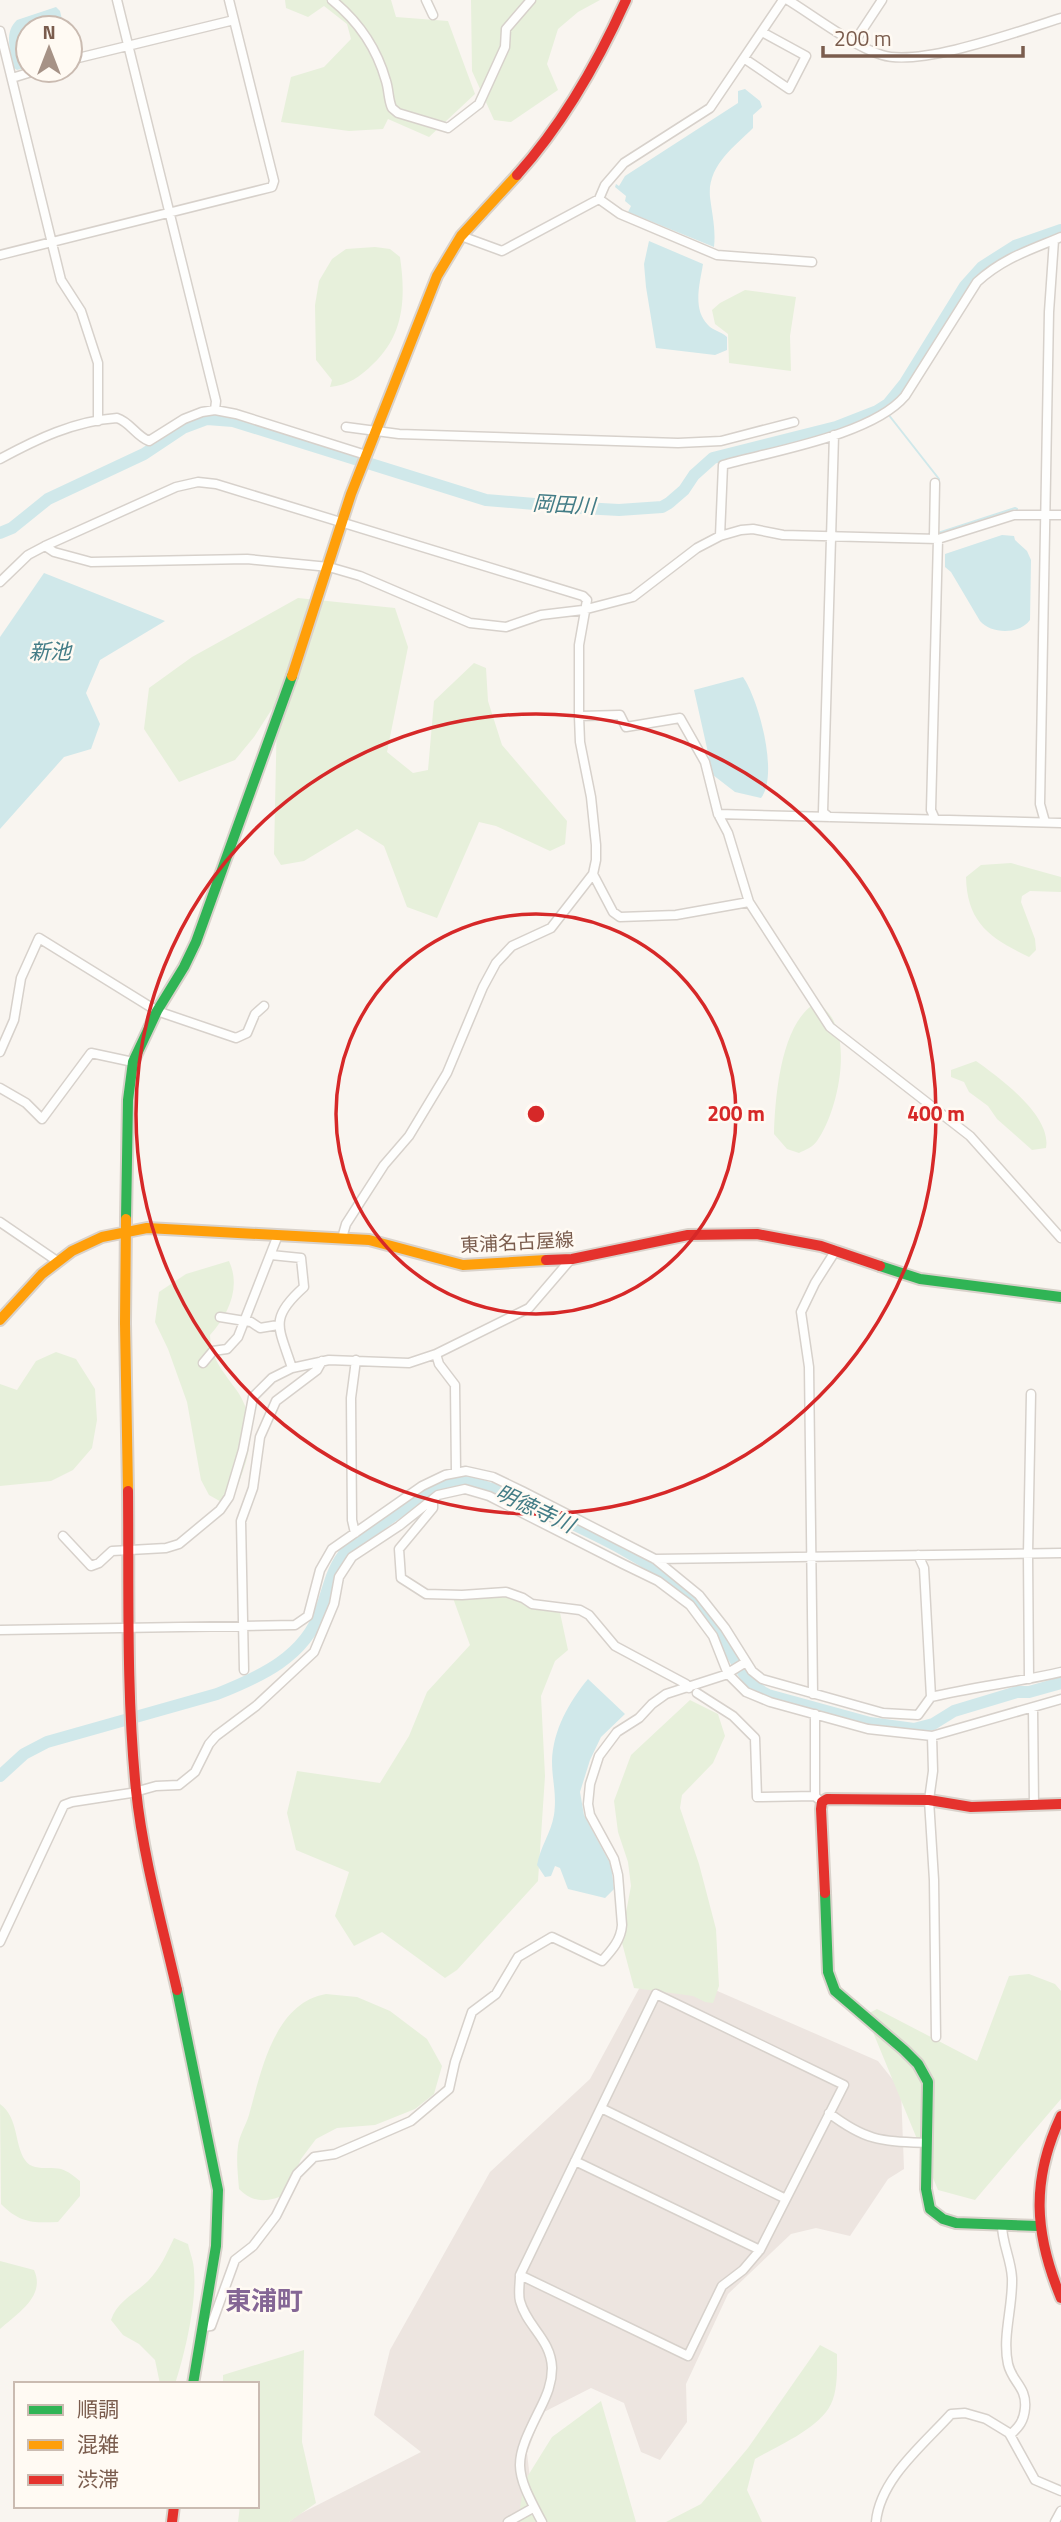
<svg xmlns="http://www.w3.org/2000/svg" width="1061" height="2522" font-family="'Titillium Web','Noto Sans JP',sans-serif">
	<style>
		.industrial { fill: #ede5e0 }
		.green { fill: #e7f0db }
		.water { fill: #d0e8ea }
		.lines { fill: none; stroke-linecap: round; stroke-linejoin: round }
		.stream { stroke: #d0e8ea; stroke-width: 2 }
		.river { stroke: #d0e8ea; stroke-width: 12 }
		.street-casing { stroke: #d7d1cb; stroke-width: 11 }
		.fast-casing { stroke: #d9d2cb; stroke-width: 14 }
		.slow-casing { stroke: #d9d2cb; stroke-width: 14 }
		.jam-casing { stroke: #d9d2cb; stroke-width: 14 }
		.street { stroke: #fefefd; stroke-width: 8 }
		.fast { stroke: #30b455; stroke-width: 10 }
		.slow { stroke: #ff9f0a; stroke-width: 10 }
		.jam { stroke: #e5322d; stroke-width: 10 }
		.ring { fill: none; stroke: #d62828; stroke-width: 3.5 }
		.labels { text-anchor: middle; stroke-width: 5; stroke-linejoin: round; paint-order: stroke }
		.street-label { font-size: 19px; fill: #7a5c4d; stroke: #fffaf3 }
		.water-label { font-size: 21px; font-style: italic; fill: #437c86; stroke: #fffaf3 }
		.district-label { font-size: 26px; font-weight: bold; fill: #846695; stroke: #fffaf3 }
		.centre { fill: #d62828; stroke: #fffaf3; stroke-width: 3.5 }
		.ring-label { font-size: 21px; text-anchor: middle; font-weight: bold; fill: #d62828; stroke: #fffaf3; stroke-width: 5; stroke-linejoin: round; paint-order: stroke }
	</style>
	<rect width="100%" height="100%" fill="#f9f5f0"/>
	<path class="industrial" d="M653,1963L878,2061L901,2090L904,2169L888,2179L850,2236L816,2228L791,2234L728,2294L686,2384L687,2422L660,2460L641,2452L624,2403L591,2388L542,2413L527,2453L531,2487L551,2522H289L298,2515L421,2452L374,2415L390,2350L490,2172L590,2079Z"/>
	<path class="green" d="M285,0H391L396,17L448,21L475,94L429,137L388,119L383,129L349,131L281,122L291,77L324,67L351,39L347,24L324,6L308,17L286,8Z
		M471,0H600L578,12L558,29L547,64L558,90L511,122L494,120L472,71Z
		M375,247L390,249L400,257C406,298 404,335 373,364C360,377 348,385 330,387L332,380L316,360L315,305L319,281L332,259L346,249Z
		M745,290L796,297L790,336L791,371L729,363L728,334L715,324L712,310L720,303Z
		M298,598L395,608L408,647L387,752L413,773L428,770L434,701L474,663L486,668L488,701L502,745L567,821L565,844L550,851L496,826L479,822L437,918L407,907L384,846L357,829L304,861L281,865L274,854L277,713L272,709L254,737L235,760L179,782L144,729L149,688L192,657Z
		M1011,863L1061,877V892L1030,891L1022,896L1021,902L1035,939L1036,950L1029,957C990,938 967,923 966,877L981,865Z
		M816,1003C858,1023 839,1111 817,1141C813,1147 805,1150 799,1153L787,1149L774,1134C775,1097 781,1022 816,1003Z
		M976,1061C1000,1078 1052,1116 1046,1148L1032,1150L997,1119L988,1106L969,1092L964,1082L951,1077V1070Z
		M229,1261C241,1287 229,1314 210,1335C211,1358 222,1370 235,1388C254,1413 253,1443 243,1471C238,1484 236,1496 225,1504L209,1495L201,1480L187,1402L168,1349L155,1322L159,1292L186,1274Z
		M56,1352L76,1359L95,1389L97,1420L92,1448L73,1470L51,1481L0,1486V1384L17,1390L36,1361Z
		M511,1590L543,1605L559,1608L568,1650L555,1661L541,1696L545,1776L538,1881L457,1970L445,1978L382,1932L354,1946L335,1916L349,1872L296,1850L287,1813L297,1771L380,1783L409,1736L427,1692L470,1645L453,1598Z
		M690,1700L718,1714L725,1736L713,1763L682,1795L680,1808L699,1864L716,1929L719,1986L713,2003L705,2002L693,1996L634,1988L621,1939L631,1886L628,1862L618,1832L614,1801L631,1755Z
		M1029,1974L1055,1984L1061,1991V2099L975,2200L938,2190L868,2020L871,2012L877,2009L977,2061L1009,1976Z
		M326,1994L357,1997L390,2011L427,2039L442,2066L434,2094L415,2109L375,2125L337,2128L316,2139L301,2159L287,2194C269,2202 253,2204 239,2189C238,2175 236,2160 238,2146C239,2136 246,2125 249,2115C261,2072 274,2003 326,1994Z
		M0,2104C19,2118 14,2144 25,2160C33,2172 49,2166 61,2169C68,2171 75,2177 80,2181V2196L58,2222C32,2223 20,2223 1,2204Z
		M174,2238L188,2244C190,2253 194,2262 194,2271C197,2301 185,2354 175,2384H160L155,2360L139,2344L123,2335L111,2320C117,2301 135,2294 148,2281C160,2269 167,2253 174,2238Z
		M0,2261L34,2270C46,2296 18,2313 0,2329Z
		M820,2345L837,2354C837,2369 838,2390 831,2404C819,2429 777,2446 755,2459L747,2490L762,2522H666L701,2504L748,2448Z
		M304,2350L302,2442L316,2503L289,2522H238L240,2506H257V2384H223V2375Z
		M601,2401L636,2522H518L524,2482L552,2437Z"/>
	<path class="water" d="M56,7L60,11L64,28H28V67L17,70L14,68C11,52 3,33 17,20Z
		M745,89L760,101L762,107L753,115V128C734,147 707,166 710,197C712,214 716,229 714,247L628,212L631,206L625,201L626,196L615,187L616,184L619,186L625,176L738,103V91Z
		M649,241L703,264C700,283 692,309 708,325C713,331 721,331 727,337V350L715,355L656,348L646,287L644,264Z
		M1002,535L1014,536L1015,540L1027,551L1031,560L1030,620C1019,635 991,634 980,621L951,572L945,567V554Z
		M44,573L165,621L100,660L86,693L100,724L91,749L64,757L0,829V637Z
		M743,677C759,700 779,775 761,798L735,792L713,775L694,690Z
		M588,1679L625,1714L601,1737L590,1760L580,1792L584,1815L611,1865L614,1889L605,1898L568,1889L560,1868L555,1866L551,1876L545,1877L537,1865C540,1847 551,1833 554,1815C557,1793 552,1781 552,1761C553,1730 569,1702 588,1679Z"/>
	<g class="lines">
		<path class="stream" d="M888,414L939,479L938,533L1015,508L1017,509"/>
		<path class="river" d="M0,533L12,528L48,499L144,454L183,428L207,419L233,421L486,500L583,508L619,510L662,507L669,503L684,490L694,475L713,458L836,427L877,411L888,404L905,383L965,286L982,267L1015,246L1061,230
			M0,1776L24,1754L47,1742L217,1694C260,1677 305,1657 321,1610C329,1588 331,1569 347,1550C368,1533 436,1482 462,1481C477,1481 489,1491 503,1491C566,1522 637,1549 691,1595C724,1623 734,1679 768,1695L870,1723L914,1729L933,1724L954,1711L1017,1692H1029L1061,1683"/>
		<g class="street-casing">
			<path id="street" d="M117,0L216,401L215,410
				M332,0C358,21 377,49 386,81C389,90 388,99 392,108L398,113L448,128L479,104L505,47L506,29L531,0
				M426,0L433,15
				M783,0L710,108L624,163L605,185L599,199L620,214L717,255L812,262
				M788,0C814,16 853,46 882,55C921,67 1019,31 1061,18
				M0,31L61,280L81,311L98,363V421
				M855,41L882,0
				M745,59L789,89L806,56L762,32
				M70,60L234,20
				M12,78L38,70
				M461,236L502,251L599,199
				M0,255L272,187L274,181L229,0
				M346,427L399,434L678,443L721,441L794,422
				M0,459C37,439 74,421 117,418C130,422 136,436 149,441L184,419L202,412L215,410L236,414L366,455
				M720,536L723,465C773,451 872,435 905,396L977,282C1003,258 1030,250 1061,237
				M934,537L935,483
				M45,546L54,552L91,562L247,559L329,567L360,576L470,623L506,627L541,615L583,610L633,597L697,548L720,536L741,530L753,529L783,535L938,539L1014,515H1061
				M0,582L28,555L45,546L176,487L198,482L216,484L583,596L587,600L579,645V716L580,742L591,797L596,845V860L593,874L551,928L512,946L496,963L483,987L447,1073L409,1136L384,1165L346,1224L342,1238
				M579,716L620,715L626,727L680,718L705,762L718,814L728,833L749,902L830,1027L970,1136L1061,1238
				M718,814L1061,823
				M829,817L823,812L834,435
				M935,819L931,810L938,539
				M1045,822L1040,804L1049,312L1054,240
				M593,874L613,912L620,917L676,915L749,902
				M0,1052L14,1020L21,978L39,938L157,1011L236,1038L247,1033L255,1014L264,1006
				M0,1088L26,1103L42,1119L91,1053L133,1062
				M0,1222L57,1261
				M271,1255L301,1258L304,1287C268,1319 279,1327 292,1368
				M220,1317L251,1322L260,1328L278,1325
				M436,1354L439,1364L455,1385L456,1472
				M203,1363L213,1351L227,1349L238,1337L278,1235
				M433,1499V1508L399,1549L401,1578L426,1594L462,1595L506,1592L523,1598L532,1604L580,1610L589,1615L615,1646L686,1684L689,1688
				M355,1533L352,1520L351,1398L356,1360
				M63,1536L91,1566L99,1563L112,1551L166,1548L179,1544L220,1510L229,1497L243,1450L253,1397L272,1378L292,1368L329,1360L409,1363L436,1354L529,1308L571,1259
				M655,1559L1061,1553
				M0,1630L295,1625L308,1616L320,1570L332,1549L422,1486L445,1475L466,1471L493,1477L522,1491L655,1559L699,1595L725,1628L752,1671L762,1679L883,1713L918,1715L931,1697L924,1568L918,1555
				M244,1670L241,1521L253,1488L260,1437L276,1401L317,1370L322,1361
				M728,1673L746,1662
				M1029,1679L1028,1554L1031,1394
				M697,1693L733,1716L755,1738L757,1797L815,1796
				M813,1694L809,1367L801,1312L815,1283L836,1250
				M931,1697C974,1687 1018,1682 1061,1672
				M1033,1708L1034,1805
				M815,1714V1796L817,1798
				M932,1736L933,1771L929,1800L934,1880L936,2037
				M0,1942L64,1805L72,1802L131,1793L156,1786L179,1785L195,1772L209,1744L216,1736L256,1706L314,1652L334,1604L339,1577L352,1557L399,1526L438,1495L465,1489L489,1496L623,1564L658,1581L690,1605L713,1636L728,1674L746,1692L770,1702L868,1729L932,1736L1061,1699
				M601,2108L786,2199
				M829,2113C866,2141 880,2141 926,2143
				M575,2161L760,2250
				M1002,2225C1002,2243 1011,2259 1012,2278C1013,2307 1002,2336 1008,2364C1012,2382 1027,2387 1025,2408C1024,2421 1019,2427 1010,2435
				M520,2275L688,2356L722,2286L743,2270L760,2250L844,2085L656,1994L520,2275C520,2283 518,2294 520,2301C527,2327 551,2339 552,2368C552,2383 547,2395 540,2409C513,2463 513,2468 542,2522
				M202,2327L211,2326L235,2260L253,2246L276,2216L297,2174L314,2157L335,2154L411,2121L449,2089L455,2062L472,2012L496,1994L518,1957L552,1937L602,1961C612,1950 621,1940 622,1925L618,1875L614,1859L590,1815L588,1804L590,1784L599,1756L617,1732L639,1718L652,1704L666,1694L728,1674
				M508,2522L533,2508
				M876,2522C880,2479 923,2445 951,2414L965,2413L986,2419L1009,2433L1035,2480L1061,2491
				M1055,2522L1061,2511"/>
		</g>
		<g class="fast-casing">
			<path id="fast" d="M126,1219L128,1100L133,1062L157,1011L184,967L196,942L292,676
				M880,1266L920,1279L1061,1297
				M825,1893L828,1972L835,1991L904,2050L918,2064L928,2082L926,2189L930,2209L943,2219L956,2223L1038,2226
				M177,1990L218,2190L216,2246L193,2384"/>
		</g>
		<g class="slow-casing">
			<path id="slow" d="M292,676L351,494L437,276L461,236L517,175
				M126,1219L125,1323L128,1491
				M0,1320L42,1274L72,1251L102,1237L147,1228L369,1240L463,1265L546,1260"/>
		</g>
		<g class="jam-casing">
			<path id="jam" d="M517,175C563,124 598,62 626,0
				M546,1260L572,1259L688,1235L757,1234L821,1246L880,1266
				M128,1491C129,1590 126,1691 136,1790C143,1857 162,1924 177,1990
				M825,1893L821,1809L822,1802L827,1799L929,1800L971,1807L1061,1804
				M1061,2116C1031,2180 1034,2233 1061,2298
				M172,2522L174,2506"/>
		</g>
		<use href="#street" class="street"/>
		<use href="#fast" class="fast"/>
		<use href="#slow" class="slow"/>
		<use href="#jam" class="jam"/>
	</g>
	<g class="ring">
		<circle cx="536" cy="1114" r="200"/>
		<circle cx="536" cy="1114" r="400"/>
	</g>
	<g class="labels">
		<g class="street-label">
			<text transform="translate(517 1242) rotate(-3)" y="7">東浦名古屋線</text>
		</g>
		<g class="water-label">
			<text transform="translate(564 505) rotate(3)" y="7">岡田川</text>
			<text x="50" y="659">新池</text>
			<text transform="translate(535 1509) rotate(25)" y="7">明徳寺川</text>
		</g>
		<g class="district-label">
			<text x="264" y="2310">東浦町</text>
		</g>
	</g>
	<circle cx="536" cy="1114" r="10" class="centre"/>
	<g class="ring-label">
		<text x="736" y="1121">200 m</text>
		<text x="936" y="1121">400 m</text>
	</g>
	<rect x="14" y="2382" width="245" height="126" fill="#fffaf3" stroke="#cabbb1" stroke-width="2"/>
	<rect x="28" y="2405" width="35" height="10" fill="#30b455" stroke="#cabbb1" stroke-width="2"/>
	<text x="77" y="2417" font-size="21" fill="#7a5c4d">順調</text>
	<rect x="28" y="2440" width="35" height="10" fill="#ff9f0a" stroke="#cabbb1" stroke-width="2"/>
	<text x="77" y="2452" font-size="21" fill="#7a5c4d">混雑</text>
	<rect x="28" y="2475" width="35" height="10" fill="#e5322d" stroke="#cabbb1" stroke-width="2"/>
	<text x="77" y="2487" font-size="21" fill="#7a5c4d">渋滞</text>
	<g transform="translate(49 49)"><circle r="33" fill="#fffaf3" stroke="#cabbb1" stroke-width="2"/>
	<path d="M0-5L12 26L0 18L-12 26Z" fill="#a69286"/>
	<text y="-10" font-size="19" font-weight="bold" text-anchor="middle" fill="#7a5c4d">N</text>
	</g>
	<path d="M823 46v10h200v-10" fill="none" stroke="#7a5c4d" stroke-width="3.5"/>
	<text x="834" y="46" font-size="21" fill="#7a5c4d" stroke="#fffaf3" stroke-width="5" paint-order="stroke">200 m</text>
</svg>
